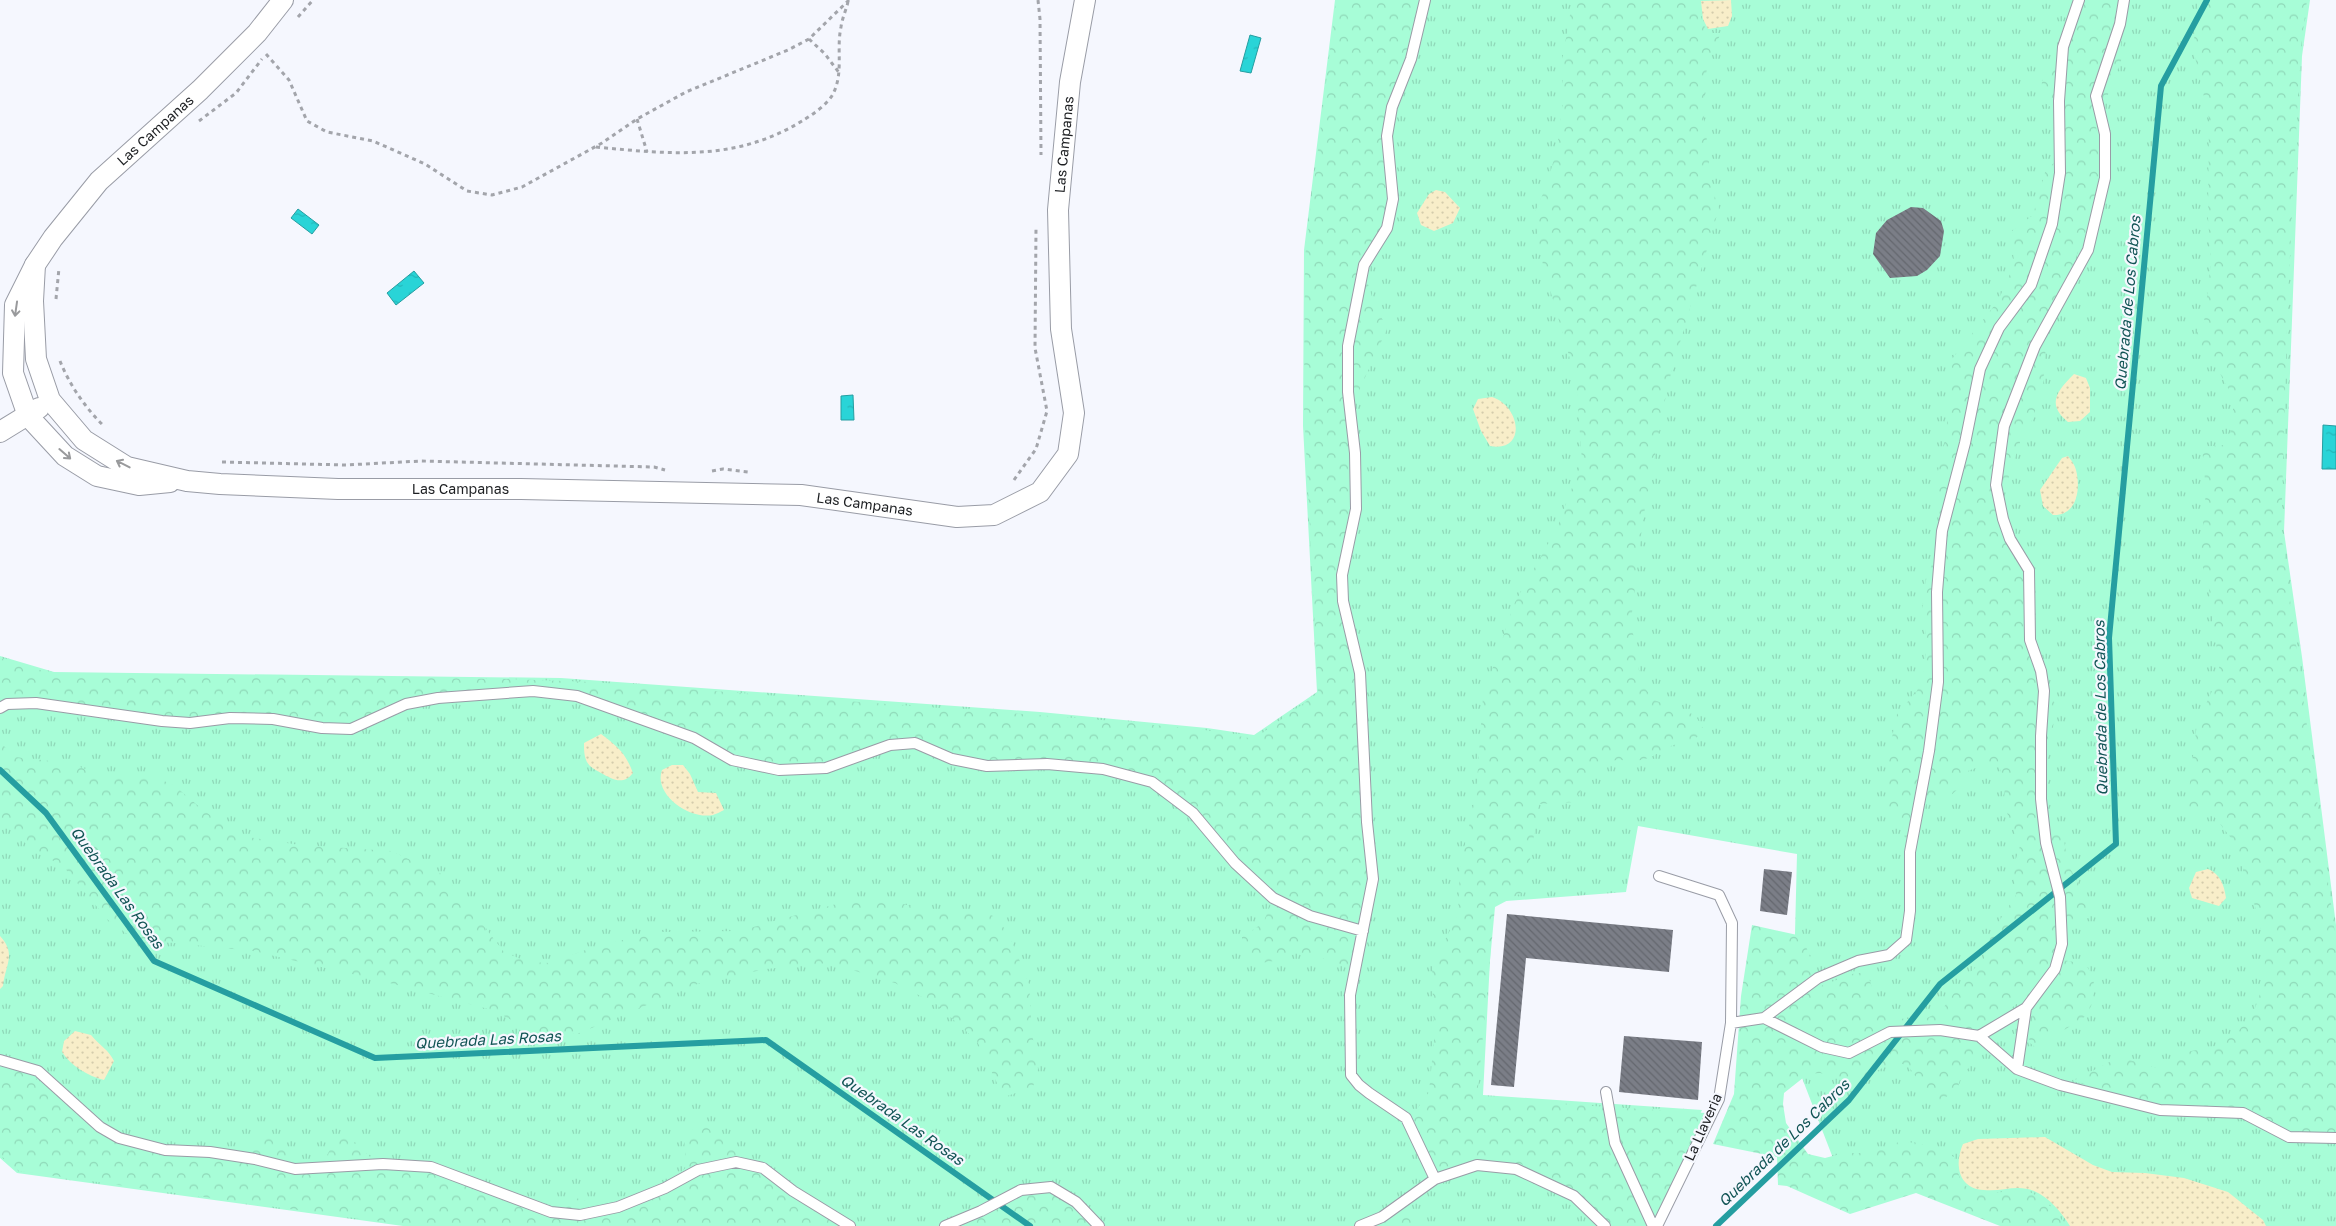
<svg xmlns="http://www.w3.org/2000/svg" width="2336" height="1226" font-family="'Golos Text',sans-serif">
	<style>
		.grass { fill: url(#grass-tufts) }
		.forest { fill: url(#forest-crowns) }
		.sand { fill: url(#sand-dots) }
		.water { fill: url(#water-ripples); stroke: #259ea1 }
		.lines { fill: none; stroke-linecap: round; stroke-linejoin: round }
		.stream { stroke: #259ea1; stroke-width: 6 }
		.building { fill: url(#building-back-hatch) }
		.service-casing { stroke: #999ca6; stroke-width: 12 }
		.minor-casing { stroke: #999ca6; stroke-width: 22 }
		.path { stroke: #a3a5ab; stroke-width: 3; stroke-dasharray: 4 4; stroke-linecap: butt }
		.service { stroke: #fff; stroke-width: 10 }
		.minor { stroke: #fff; stroke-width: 20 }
		.oneway { stroke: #999a9c }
		.labels { text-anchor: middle; stroke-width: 4.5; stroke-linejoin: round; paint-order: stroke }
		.street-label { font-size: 14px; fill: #1d1f22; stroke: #f5f7fe }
		.water-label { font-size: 15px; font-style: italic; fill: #115455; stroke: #f5f7fe }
	</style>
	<defs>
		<pattern id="grass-tufts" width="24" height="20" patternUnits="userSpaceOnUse" patternTransform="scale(1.25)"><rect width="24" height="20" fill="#a7fdd7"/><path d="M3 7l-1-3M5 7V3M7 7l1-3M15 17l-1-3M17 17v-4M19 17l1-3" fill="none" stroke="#8fd8b8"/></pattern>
		<pattern id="forest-crowns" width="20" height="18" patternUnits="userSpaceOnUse" patternTransform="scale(1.25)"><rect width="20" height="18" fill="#a7fdd7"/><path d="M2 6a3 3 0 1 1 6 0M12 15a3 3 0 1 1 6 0" fill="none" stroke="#8fd8b8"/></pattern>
		<pattern id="sand-dots" width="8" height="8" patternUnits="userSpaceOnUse" patternTransform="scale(1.25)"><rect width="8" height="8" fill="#f8eec9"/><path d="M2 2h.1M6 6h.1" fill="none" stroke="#d4ccac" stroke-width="1.8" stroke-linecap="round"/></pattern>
		<pattern id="water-ripples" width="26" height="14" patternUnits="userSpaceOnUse" patternTransform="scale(1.25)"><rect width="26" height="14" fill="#29d4d7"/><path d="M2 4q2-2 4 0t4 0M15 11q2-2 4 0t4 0" fill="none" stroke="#24b6b8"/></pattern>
		<pattern id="building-back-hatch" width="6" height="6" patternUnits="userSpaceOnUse" patternTransform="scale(1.25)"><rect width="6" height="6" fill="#7b7e87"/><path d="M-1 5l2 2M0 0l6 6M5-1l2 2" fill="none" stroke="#64676e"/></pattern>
	</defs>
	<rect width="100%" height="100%" fill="#f5f7fe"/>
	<path class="grass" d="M1335,0H2310L2302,56L2284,532L2302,657L2336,925V1226H2006L1914,1190L1853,1210L1792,1052L1797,854L1638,826L1626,892L1493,902L1483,1095L1702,1110L1647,1226H403L17,1173L0,1158V656L54,672L561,678L1040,712L1207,728L1254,735L1317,692L1303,426L1304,250Z"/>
	<path class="forest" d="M1336,0H1423L1391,106L1392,199L1385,228L1362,265L1373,300L1387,329L1348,415L1354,509L1341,575L1358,674L1371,879L1361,930L1348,967L1329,960L1292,952L1274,961L1254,964L1242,948V937L1263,923L1275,895L1154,778L987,762L953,755L915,739L826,764L779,766L734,756L696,734L646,714L578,692L437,694L350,725L163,717L36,699L14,698L0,720V658L53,674L508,679L592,682L1102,720L1205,730L1254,739L1318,693L1304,408L1305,257Z
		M1579,0H1700L1701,17L1707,33H1721L1708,61L1705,82L1704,119L1709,156V181L1719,208L1668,384L1643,519L1631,621L1641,683L1654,700L1695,715L1704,730L1690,744C1668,742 1667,750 1648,758C1639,762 1627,760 1617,760C1596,762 1583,786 1575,802L1539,804L1525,891L1495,907L1477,1099L1706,1113L1667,1198L1651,1226H1610L1606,1219L1573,1189L1521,1164L1476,1162L1439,1175L1412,1116L1429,1092L1434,1040L1432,965L1458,915L1460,867L1476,795L1483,697L1514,604L1557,528L1582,461L1576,380L1543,265L1534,214L1546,187L1557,149L1563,101L1562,61L1570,15Z
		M2083,0H2119L2122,58L2096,126L2100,165L2092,215L2075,260L2048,315L2043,387L2030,426L2021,439L1997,514L2004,534L2040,595L2035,621L2026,644L2035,674L2056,705L2051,742L2035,768L2036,798L2051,821L2063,834L2068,865L2088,900L2089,918L2058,924L2055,950L2063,960L2085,964L2092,974L2094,984L2093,1002L2086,1016L2036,1048L2029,1042L2033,1011L2022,1000L1983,1029C1981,1038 1980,1050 1976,1058C1967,1073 1961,1070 1958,1089L1940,1101L1933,1102L1909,1067L1896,1061L1871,1074L1849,1079L1820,1073L1808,1074L1784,1093L1783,1104L1786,1123L1808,1154L1825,1158L1844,1153H1869L1883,1149L1901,1141L1928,1145L1954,1157C1960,1188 1969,1196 2002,1192C2007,1192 2013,1189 2018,1190C2038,1190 2056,1210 2066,1226H2000L1916,1193L1850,1214L1787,1186L1778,1185L1777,1157L1713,1144L1734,1094L1741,996L1752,925L1802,936L1821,986L1852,974L1867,972L1878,1006L1892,1018L1923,1020L1941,1011L1968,974L1983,961L1992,932L2016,895L2013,868L2020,846L2004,805L2005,780L1996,760L1968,771C1958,793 1951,799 1927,803L1908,842L1886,806L1890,747L1897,714L1917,691L1924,669L1927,642L1922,610L1926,580L1945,531L1936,503V479L1945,442L1951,390L1952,359L1998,301L2014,265L2012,231L2033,215L2046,169L2065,155L2064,117L2041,100L2042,81Z
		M2199,0H2307L2300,55L2288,295L2281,533L2336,941V1135L2290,1134L2243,1110L2160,1107L2073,1081L2119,1057L2161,1069L2181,1053L2217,1046L2239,1030L2253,1014L2260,994L2266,955L2258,915L2244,873L2238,847L2210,811L2190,810L2188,799L2197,723L2220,674L2209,589L2200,557L2206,491L2202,447L2225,445L2233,425V397L2208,352L2192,341L2204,322L2211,262L2208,218L2209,119L2193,48Z
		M0,742L15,757L68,763L109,777L149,774L175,786L203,810L241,836L300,845L391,851L444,875L504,952L528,962L550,963L591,948L655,932L739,931L858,898H879L935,912H956L977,908L993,916L1008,932L1029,984L1032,1033L1038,1069L1033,1087L1007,1096L997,1083L977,1041L936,1004L895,983L829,963L766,969L700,983L577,1034L537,1033L492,1010L382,981L253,951L134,939L108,920L63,866L31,849L0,816Z
		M0,1064L19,1070L41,1082L75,1111L118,1141L239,1156L261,1137H278L298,1173L320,1168L332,1146L346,1136L383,1168L430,1171L548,1211L569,1196L620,1211L666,1191L686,1167L684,1136L701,1123L736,1148L762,1171L844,1226H412L19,1171L0,1155Z
		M1050,1190L1073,1205L1094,1226H954L1022,1193Z
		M1402,1209L1415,1226H1369Z"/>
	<path class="sand" d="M1731,0L1732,16L1728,26L1708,29L1703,19L1701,1Z
		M1436,190L1445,192L1460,208L1453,223L1434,231L1421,225L1417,213L1429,194Z
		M2074,374L2086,378L2090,388V412L2080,421L2068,422C2046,404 2057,391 2074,374Z
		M1492,397C1521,406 1527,453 1490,446L1481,431L1473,409L1478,399Z
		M2068,456C2071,460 2075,465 2076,470C2081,489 2077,516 2053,515L2043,506L2040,490L2062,458Z
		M601,734C618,747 625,752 633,773C623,786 612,779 601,773C598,771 593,769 590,766C584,760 584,751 584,743Z
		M672,765H683L690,774L698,792L716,793L724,810C720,812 716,814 713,815C689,820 653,794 662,770Z
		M2208,869C2220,874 2224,884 2226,898L2219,906L2192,898L2189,888L2196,872Z
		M0,936C17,954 5,965 3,986L0,989Z
		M75,1031L91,1035C99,1045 109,1050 114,1061L104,1080C88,1076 71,1066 62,1052L64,1041Z
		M2045,1137L2093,1165L2112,1172L2145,1173L2184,1178L2228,1192L2263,1220L2266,1226H2070C2062,1213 2049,1197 2034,1191C2017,1184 2002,1192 1984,1190C1958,1189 1954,1164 1963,1144L1978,1139Z"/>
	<path class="water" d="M1250,35L1261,38L1251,73L1240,71Z
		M298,209L319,225L312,234L291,218Z
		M414,271L424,283L396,305L387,293Z
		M853,395L854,420H841V396Z
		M2323,425L2336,426V469H2322Z"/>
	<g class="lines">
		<path class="stream" d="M0,770L46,813L154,961L375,1058L766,1040L1030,1226
			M1716,1226L1849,1100L1940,984L2116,844L2109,638L2161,86L2207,0"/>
	</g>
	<path class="building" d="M1911,207L1923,208L1941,221L1944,231L1940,256L1927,270L1917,276L1890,278L1873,254L1876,233L1887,220Z
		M1764,869L1792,872L1787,915L1760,911Z
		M1507,914L1673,930L1669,972L1526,958L1514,1087L1491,1085Z
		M1624,1036L1702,1042L1698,1100L1619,1092Z"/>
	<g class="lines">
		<g class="service-casing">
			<path id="service" d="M1425,0L1411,59L1392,107L1387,136L1393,199L1387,228L1364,265L1348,346V392L1355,453L1356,509L1342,575L1343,601L1360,673L1367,822L1373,879L1350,995L1351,1075L1359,1085L1369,1093L1406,1118L1435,1179
				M0,708L7,704L36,703L162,721L190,723L230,718L273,719L322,728L351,729L406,704L438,698L533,691L577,696L694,738L732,760L779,770L826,768L890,745L915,743L952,759L987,766L1047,764L1103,769L1152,782L1193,813L1235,863L1273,898L1310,916L1363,931
				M1764,1018L1822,1047L1849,1053L1890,1032L1940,1030L1979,1036L2017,1069L2060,1085L2160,1110L2243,1113L2289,1137L2336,1138
				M1731,1023L1764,1018L1818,978L1858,961L1889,955L1906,940L1910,911V852L1929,751L1938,682L1937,592L1942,531L1965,443L1980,369L1999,328L2031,285L2052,224L2060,173L2059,101L2063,47L2079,0
				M1979,1036L2026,1008L2055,969L2062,944L2060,897L2046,843L2041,799V736L2044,691L2041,671L2030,640L2029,570L2010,539L2003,519L1996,485L2004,426L2035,346L2088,250L2105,178V134L2096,96L2120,24L2124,0
				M0,1060L38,1071L100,1127L119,1138L165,1150L210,1152L255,1159L295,1169L383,1164L431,1167L551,1212L580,1215L618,1207L665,1188L698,1170L736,1162L763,1168L793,1191L850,1226
				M2017,1069L2026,1008
				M1606,1092L1615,1143L1653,1226
				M945,1226L981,1211L1021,1190L1051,1187L1076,1202L1099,1226
				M1360,1226L1382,1217L1435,1179L1477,1165L1516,1169L1574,1196L1605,1226
				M1657,1226L1719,1099L1731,1023L1732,923L1719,895L1659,876"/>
		</g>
		<g class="minor-casing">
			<g id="minor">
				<path id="s1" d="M35,265L33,301L36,359L50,400L84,440L127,467L187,481L220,484L338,489H521L801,495L957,517L994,515L1040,492L1068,454L1074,413L1061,329L1058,210L1070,82L1085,0"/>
				<path d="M0,432L39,408"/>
				<path id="s2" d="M170,482L139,485L97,476L65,456L28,416L13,373L15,305L35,265L53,238L99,181L200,90L257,33L283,0"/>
			</g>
		</g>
		<path class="path" d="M1038,0L1040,19L1041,155
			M298,17L313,0
			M809,39L825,54L840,74
			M266,54L289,80L307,121L327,132L373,141L425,164L467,191L492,195L522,187L602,143L637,119L686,92L788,50L809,39L849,0
			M637,119L647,152
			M199,121L236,93L262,59
			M596,147C670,154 735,162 802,121C812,115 827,105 833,94C844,72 836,50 841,27C842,19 846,10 848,2
			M56,299L59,268
			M60,361C69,384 86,409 104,426
			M222,462L346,465L421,461L654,467L665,470
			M712,471L723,469L748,472
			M1014,480L1036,449L1047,411L1035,348L1036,229"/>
		<use href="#service" class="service"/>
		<use href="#minor" class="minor"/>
	</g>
	<defs><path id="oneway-shaft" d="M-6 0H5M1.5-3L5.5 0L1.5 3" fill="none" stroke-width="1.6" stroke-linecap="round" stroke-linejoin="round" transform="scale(1.25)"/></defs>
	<g class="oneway">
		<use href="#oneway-shaft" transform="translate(16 309) rotate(98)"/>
		<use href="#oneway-shaft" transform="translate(65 454) rotate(41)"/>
		<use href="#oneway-shaft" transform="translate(123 464) rotate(-153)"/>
	</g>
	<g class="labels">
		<g class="street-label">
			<text dy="5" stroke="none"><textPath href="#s2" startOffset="506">Las Campanas</textPath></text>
			<text dy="5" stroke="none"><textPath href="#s1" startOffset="1521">Las Campanas</textPath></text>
			<text dy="5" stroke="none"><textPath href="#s1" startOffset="576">Las Campanas</textPath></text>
			<text dy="5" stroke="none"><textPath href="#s1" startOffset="981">Las Campanas</textPath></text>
			<text transform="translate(1703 1127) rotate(-66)" y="5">La Llaveria</text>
		</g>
		<g class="water-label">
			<text transform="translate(2128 303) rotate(-85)" y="5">Quebrada de Los Cabros</text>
			<text transform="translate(2101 708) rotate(-91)" y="5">Quebrada de Los Cabros</text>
			<text transform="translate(117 888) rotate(54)" y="5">Quebrada Las Rosas</text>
			<text transform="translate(488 1040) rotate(-3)" y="5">Quebrada Las Rosas</text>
			<text transform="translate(902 1120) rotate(35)" y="5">Quebrada Las Rosas</text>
			<text transform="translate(1784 1143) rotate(-44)" y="5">Quebrada de Los Cabros</text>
		</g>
	</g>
</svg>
